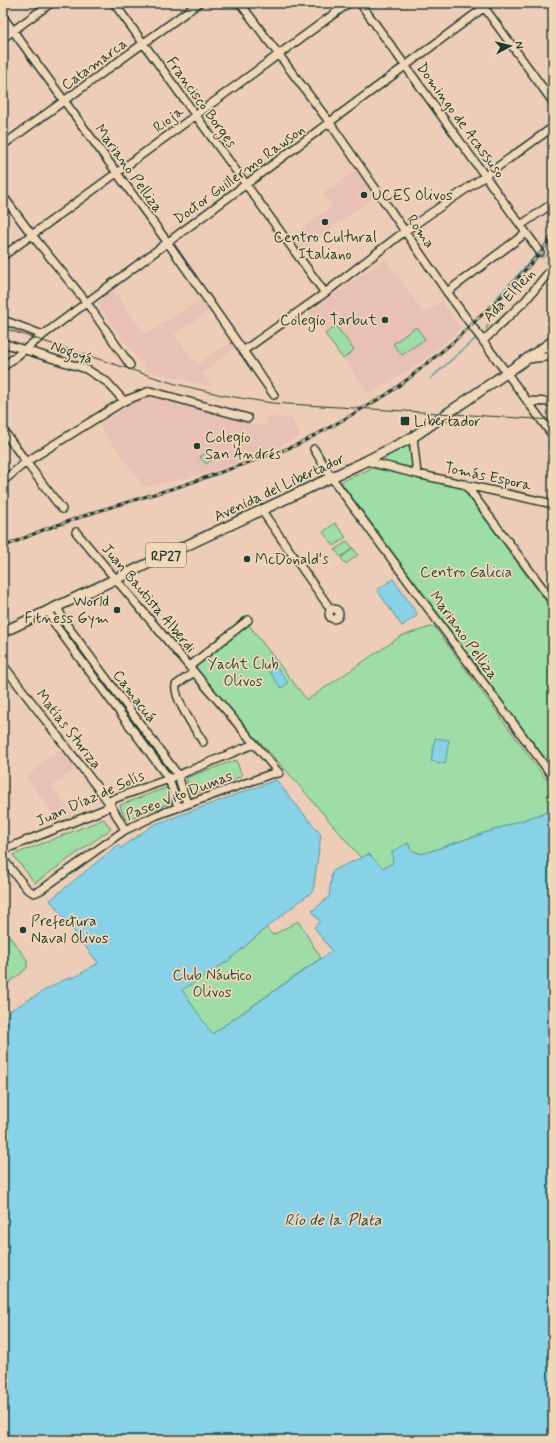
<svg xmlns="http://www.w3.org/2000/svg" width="556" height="1443" font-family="Mynerve,sans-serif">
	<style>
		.built { fill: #e8c0b6 }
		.green { fill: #9edda5; stroke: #5e8d6c }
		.water { fill: #87d2e7; stroke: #5d969f }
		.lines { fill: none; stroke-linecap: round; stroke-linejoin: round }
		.stream { stroke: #5d969f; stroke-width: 1.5 }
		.minor-tunnel { stroke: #c4b09d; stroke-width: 7; stroke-dasharray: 7 3.5; stroke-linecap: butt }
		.minor-casing { stroke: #1f3d34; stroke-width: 10 }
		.major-casing { stroke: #1f3d34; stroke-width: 12 }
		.minor { stroke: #f1d7b8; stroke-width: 7 }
		.major { stroke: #f1d7b8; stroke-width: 9 }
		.tram { stroke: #1f3d34; stroke-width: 1 }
		.rail-casing { stroke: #1f3d34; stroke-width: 3 }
		.rail { stroke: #f1d7b8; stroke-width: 1.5; stroke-dasharray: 4.5; stroke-linecap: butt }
		.poi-dot { fill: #1f3d34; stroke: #f1d7b8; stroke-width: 1.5 }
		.labels { text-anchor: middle; stroke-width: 3.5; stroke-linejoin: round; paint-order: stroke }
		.shield { fill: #f1d7b8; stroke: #5e6b5c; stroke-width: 1 }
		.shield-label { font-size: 14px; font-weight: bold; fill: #1f3d34 }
		.street-label { font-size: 15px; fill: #1f3d34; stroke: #f1d7b8 }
		.poi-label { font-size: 15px; fill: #1f3d34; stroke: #f1d7b8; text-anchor: start }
		.park-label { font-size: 15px; fill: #2c4d3f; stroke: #f1d7b8 }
		.water-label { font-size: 16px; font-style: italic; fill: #294c46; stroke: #f1d7b8 }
	</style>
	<rect width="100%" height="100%" fill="#edcdb7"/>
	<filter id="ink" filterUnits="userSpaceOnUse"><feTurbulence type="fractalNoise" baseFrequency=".025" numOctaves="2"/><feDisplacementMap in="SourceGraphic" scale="8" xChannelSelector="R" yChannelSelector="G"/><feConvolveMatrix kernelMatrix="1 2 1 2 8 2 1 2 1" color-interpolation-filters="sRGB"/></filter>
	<g filter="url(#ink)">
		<path class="built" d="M357,169L377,195L301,251L291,237L332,206L323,194Z
			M385,259L424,313L442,302L461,328L436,350L408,370L369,394L309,312Z
			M113,291L145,334L201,299L209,311L174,335L197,365L231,341L236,347L202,373L211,385L190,382L184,379L148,371L127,345L97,303Z
			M146,397H154L253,425L267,426L266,417L291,418L300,434L297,438L264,453L212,472L144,487L99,425L140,399Z
			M60,749L75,769L52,787L73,814L58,820L26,777Z"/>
		<path class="green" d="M336,326L354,350L343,359L325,334Z
			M416,327L425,339L402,355L393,344Z
			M407,445L409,447L413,466L411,467L386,462L384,460L388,455Z
			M212,448L218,455L206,464L200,457Z
			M372,468L462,488L553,611V769L341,482Z
			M335,523L346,537L334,546L323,532Z
			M347,541L353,548L341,557L335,550Z
			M353,548L358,555L346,564L341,558Z
			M245,620L307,700L401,636L434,626L553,789V810L422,854L411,850L408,843L393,863L383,868L369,854L361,858L285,769L252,734L191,663Z
			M62,622L171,769L167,771L57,625Z
			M236,760L242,776L192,795L186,778Z
			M168,787L173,802L125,820L120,805Z
			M104,819L111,829L35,883L13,855Z
			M298,921L321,958L212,1034L128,933L238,952L266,928L273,935Z
			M3,928L27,960V968C19,976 10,980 3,989Z"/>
		<path class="water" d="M393,579L418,615L402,626L377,590Z
			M276,666L288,683L281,688L269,671Z
			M435,738L449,740L445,764L431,761Z
			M276,780L321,835L313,891L266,928L228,961L182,990L212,1034L332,951L314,927L320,922L312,911L329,897L332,871L369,854L383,868L393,863L392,852L408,843L411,850L422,854L553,810V1440H3V1022L11,1010L54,985L66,979L75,977L98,963L50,900L118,845L121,848L153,825Z"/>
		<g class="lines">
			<path class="stream" d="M541,250L553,234
				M493,302L538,253
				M486,329L489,323
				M431,378L476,338"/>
			<path class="minor-tunnel" d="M540,252L547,261"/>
			<g class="minor-casing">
				<path id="minor" d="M114,3L325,293
					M240,3L330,123L447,292L553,436
					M360,3L540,252
					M481,3L553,102
					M3,17L168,243L274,395
					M3,38L51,3
					M3,145L199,3
					M3,196L32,235L87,303L130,365
					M521,225L553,203
					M3,256L349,3
					M447,292L526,233
					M3,320L43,335
					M483,341L526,300L553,267
					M3,343L86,369L107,382L124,401
					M243,351L325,293L405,231L485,176L553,127
					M528,359L553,356
					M3,367L43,335L490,3
					M527,401L553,402
					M3,430L26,462L62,509
					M413,437L417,474
					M314,449L331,477L553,777
					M366,461L417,474L553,504
					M3,481L26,462L124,401L150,391L248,418
					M465,484L553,602
					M262,511L329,607L333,609
					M57,606L63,620L178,775L187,804
					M329 614a5 5 0 1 1 10 0a5 5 0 1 1-10 0Z
					M48,610L56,626L169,779L178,807
					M3,665L110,804L125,830
					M190,666L248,620
					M194,672L176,685C173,698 196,730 203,742
					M3,850L105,809L113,799L169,779L254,744
					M3,859L27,889L34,893L41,890L125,830L157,815L271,774L279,773L76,532"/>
			</g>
			<g class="major-casing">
				<path id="major" d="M3,632L366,461L413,437L553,341"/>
			</g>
			<use href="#minor" class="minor"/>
			<use href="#major" class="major"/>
			<path class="tram" d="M3,328L172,383L222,395L272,403L553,420"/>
			<g class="rail-casing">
				<path id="rail" d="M3,547L43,530L98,511L184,485L284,450L301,443L334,425L386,395L408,379L452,343L504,294L541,252L553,235"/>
			</g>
			<use href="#rail" class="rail"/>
		</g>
	</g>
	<g class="poi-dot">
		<circle cx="364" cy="195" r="4"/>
		<circle cx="325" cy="222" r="4"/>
		<circle cx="385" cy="320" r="4"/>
		<rect x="400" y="416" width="10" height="10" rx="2"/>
		<circle cx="197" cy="446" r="4"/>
		<circle cx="247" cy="559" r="4"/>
		<circle cx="117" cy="610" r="4"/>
		<circle cx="23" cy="930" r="4"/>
	</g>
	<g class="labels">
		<rect class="shield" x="146" y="543" width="40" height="24" rx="3"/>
		<g class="shield-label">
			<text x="166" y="560">RP27</text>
		</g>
		<g class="street-label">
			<text transform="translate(94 64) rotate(-36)" y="5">Catamarca</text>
			<text transform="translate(202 102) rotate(54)" y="5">Francisco Borges</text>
			<text transform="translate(168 119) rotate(-37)" y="5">Rioja</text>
			<text transform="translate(461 120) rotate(54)" y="5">Domingo de Acassuso</text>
			<text transform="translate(129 168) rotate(54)" y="5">Mariano Pelliza</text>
			<text transform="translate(239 174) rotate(-36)" y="5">Doctor Guillermo Rawson</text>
			<text transform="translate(421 231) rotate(55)" y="5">Roma</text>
			<text transform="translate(509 295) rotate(-46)" y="5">Ada Elflein</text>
			<text transform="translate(72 352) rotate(20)" y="5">Nogoyá</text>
			<text transform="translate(488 476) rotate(12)" y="5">Tomás Espora</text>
			<text transform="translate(279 487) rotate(-25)" y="5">Avenida del Libertador</text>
			<text transform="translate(149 598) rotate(50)" y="5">Juan Bautista Alberdi</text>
			<text transform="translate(464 635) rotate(54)" y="5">Mariano Pelliza</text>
			<text transform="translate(135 696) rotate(53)" y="5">Camacuá</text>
			<text transform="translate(69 729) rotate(52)" y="5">Matías Sturiza</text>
			<text transform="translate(179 795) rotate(-21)" y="5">Paseo Vito Dumas</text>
			<text transform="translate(90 798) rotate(-24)" y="5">Juan Díaz de Solís</text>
		</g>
		<g class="poi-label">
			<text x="372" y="200">UCES Olivos</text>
			<text x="325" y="242" text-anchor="middle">Centro Cultural<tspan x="325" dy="17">Italiano</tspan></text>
			<text x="377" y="325" text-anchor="end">Colegio Tarbut</text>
			<text x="414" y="426">Libertador</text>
			<text x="205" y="442">Colegio<tspan x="205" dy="17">San Andrés</tspan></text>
			<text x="255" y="564">McDonald's</text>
			<text x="109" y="606" text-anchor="end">World<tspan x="109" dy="17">Fitness Gym</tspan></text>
			<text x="31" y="926">Prefectura<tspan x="31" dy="17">Naval Olivos</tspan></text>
		</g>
		<g class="park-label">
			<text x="466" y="577">Centro Galicia</text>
			<text x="243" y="669">Yacht Club<tspan x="243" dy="17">Olivos</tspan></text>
			<text x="212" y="980">Club Náutico<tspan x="212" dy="17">Olivos</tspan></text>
		</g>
		<g class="water-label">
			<text x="333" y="1225">Río de la Plata</text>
		</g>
	</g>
	<rect width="556" height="1443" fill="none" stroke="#f1d7b8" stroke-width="16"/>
	<rect x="8" y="8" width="540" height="1427" fill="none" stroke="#1f3d34" stroke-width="1.5" filter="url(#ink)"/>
	<g transform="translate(510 46) rotate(83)" stroke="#f1d7b8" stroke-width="3" paint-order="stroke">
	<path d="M0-3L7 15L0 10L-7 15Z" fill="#1f3d34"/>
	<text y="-6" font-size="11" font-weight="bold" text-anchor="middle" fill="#1f3d34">N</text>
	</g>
</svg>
